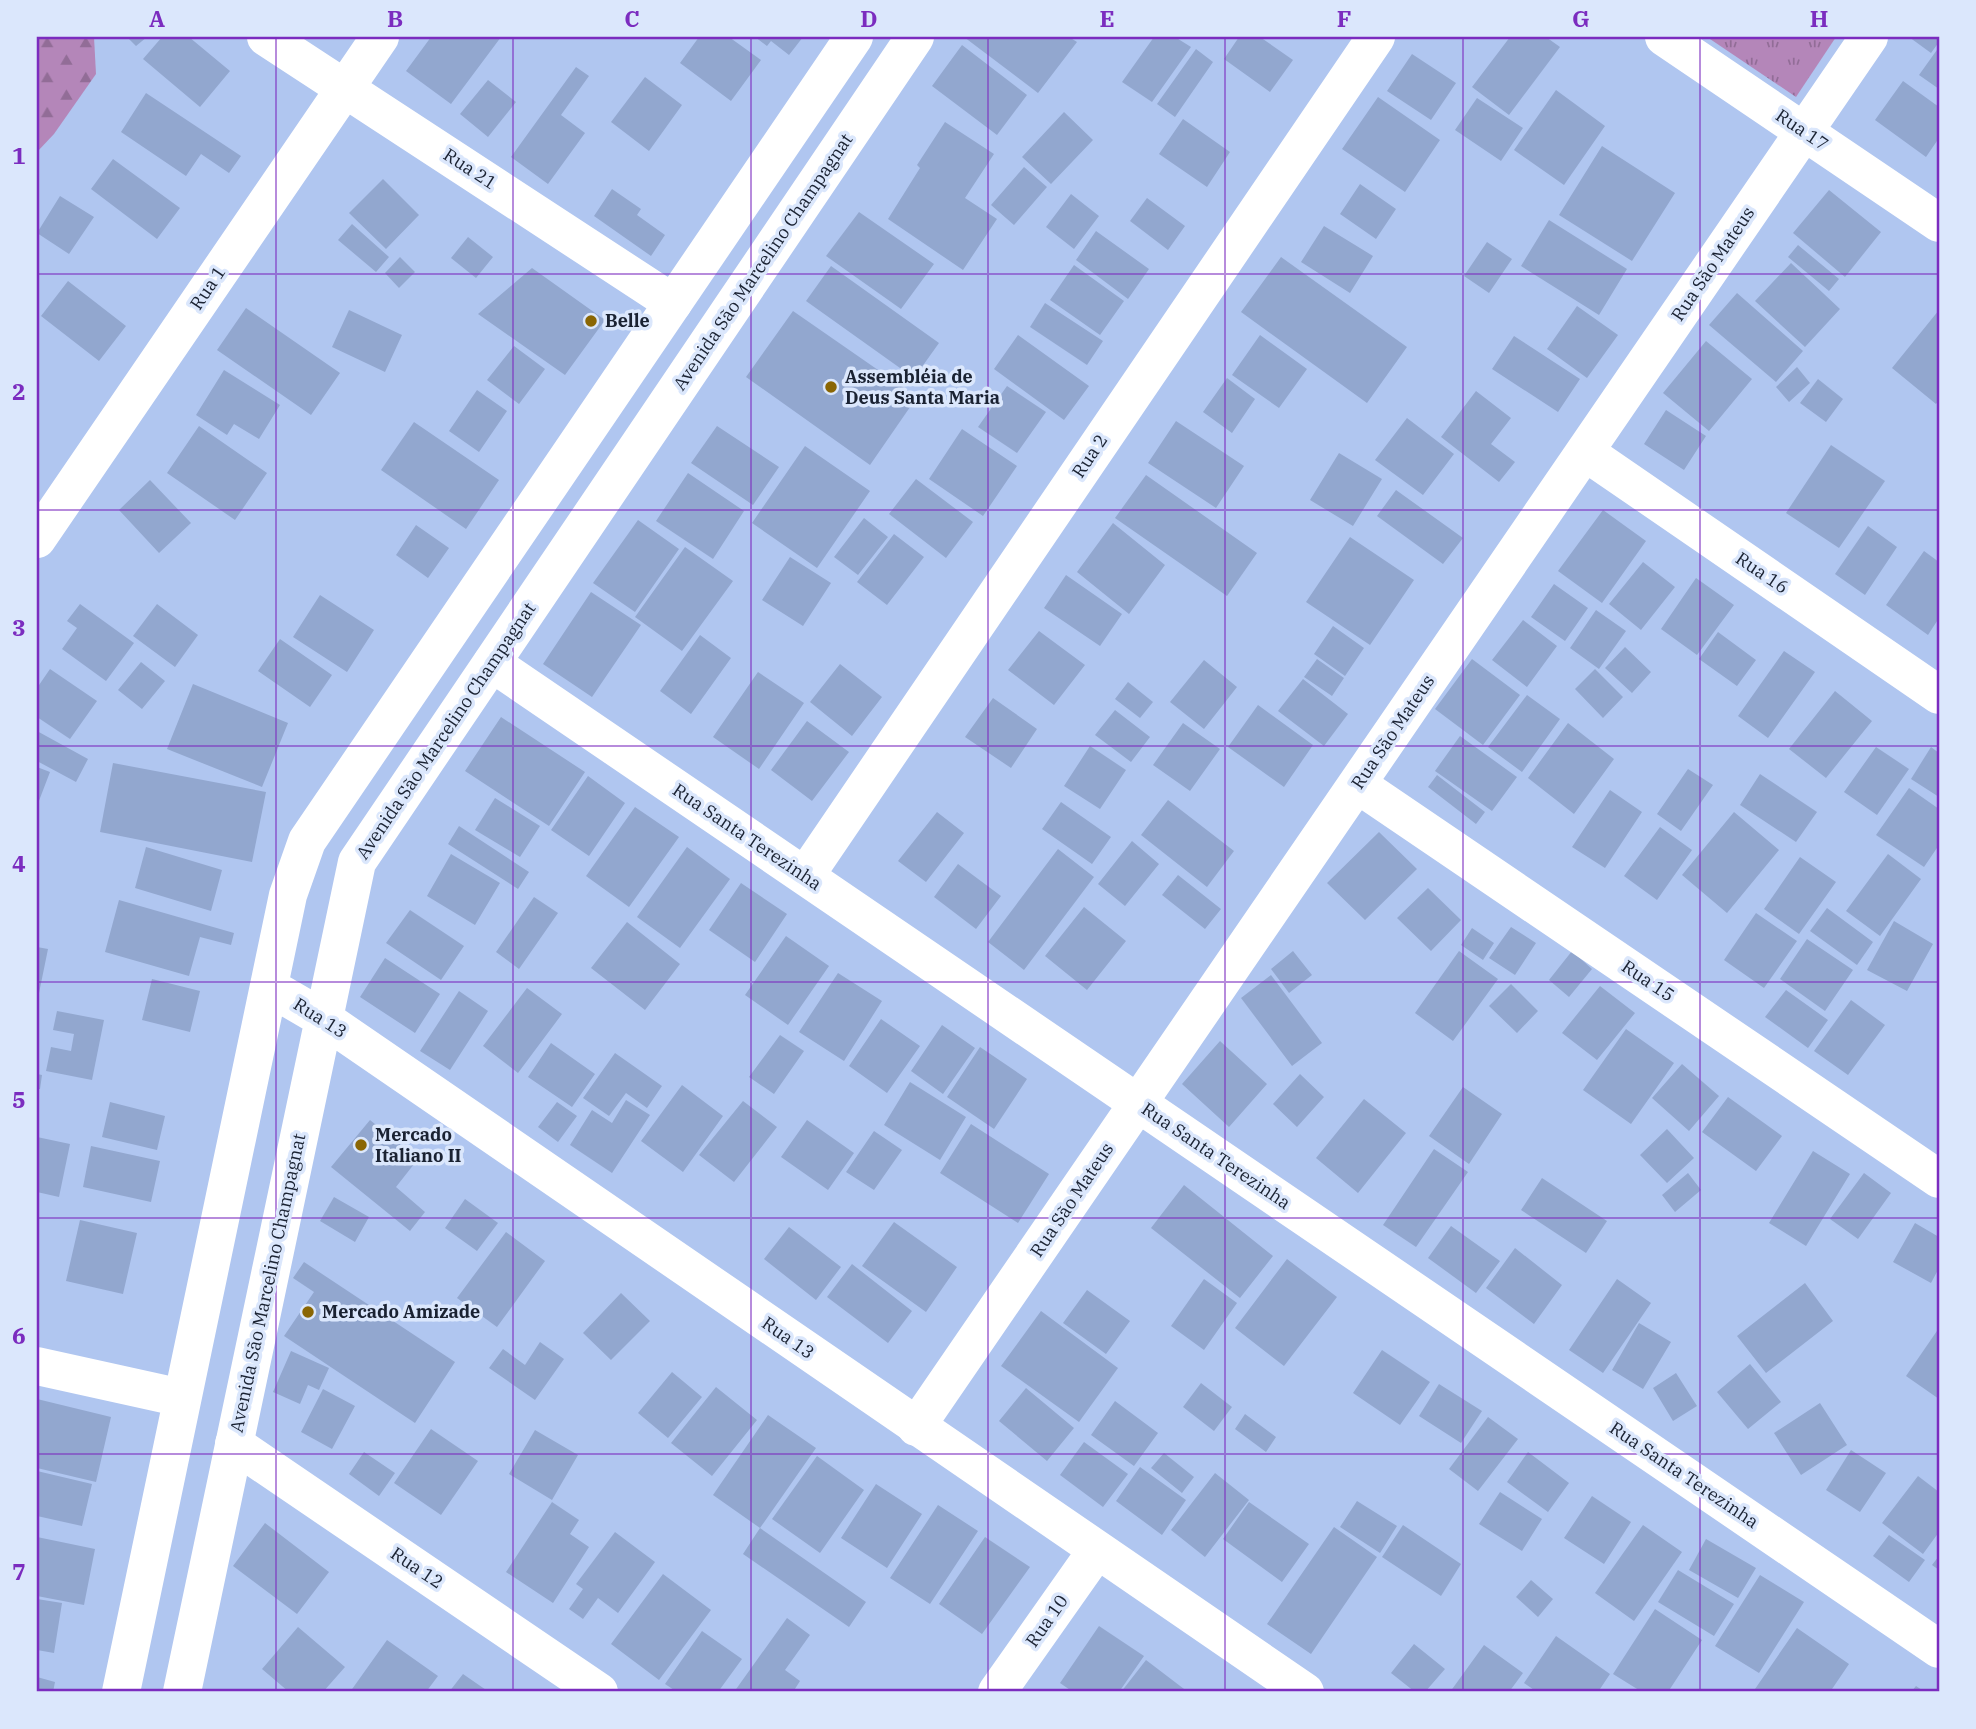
<svg xmlns="http://www.w3.org/2000/svg" width="1976" height="1729" font-family="'IBM Plex Serif',serif">
	<style>
		.forest { fill: url(#forest-firs) }
		.park { fill: url(#park-tufts) }
		.building { fill: #92a7cf }
		.lines { fill: none; stroke-linecap: round; stroke-linejoin: round }
		.street { stroke: #fff; stroke-width: 38 }
		.secondary { stroke: #fff; stroke-width: 38 }
		.grid { fill: none; stroke: #7b2cbf; stroke-width: 2; stroke-opacity: 0.55 }
		.poi-dot { fill: #8a6604; stroke: #dbe7fc; stroke-width: 2.5 }
		.labels { text-anchor: middle; stroke-width: 7; stroke-linejoin: round; paint-order: stroke }
		.street-label { font-size: 18px; fill: #1a2232; stroke: #dbe7fc }
		.poi-label { font-size: 18px; font-weight: bold; fill: #1a2232; stroke: #dbe7fc; text-anchor: start }
		.neatline { fill: none; stroke: #7b2cbf; stroke-width: 2.5 }
		.grid-label { font-size: 23px; text-anchor: middle; font-weight: bold; fill: #7b2cbf }
	</style>
	<defs>
		<pattern id="forest-firs" width="22" height="20" patternUnits="userSpaceOnUse" patternTransform="scale(1.75)"><rect width="22" height="20" fill="#b486b9"/><path d="M5 1l3.5 6h-7zM16 11l3.5 6h-7z" fill="#926d97"/></pattern>
		<pattern id="park-tufts" width="24" height="20" patternUnits="userSpaceOnUse" patternTransform="scale(1.75)"><rect width="24" height="20" fill="#b486b9"/><path d="M3 7l-1-3M5 7V3M7 7l1-3M15 17l-1-3M17 17v-4M19 17l1-3" fill="none" stroke="#926d97"/></pattern>
	</defs>
	<rect width="100%" height="100%" fill="#b0c6f0"/>
	<path class="forest" d="M37,37H94L96,74L54,134L37,152Z"/>
	<path class="park" d="M1707,37H1836L1796,97Z"/>
	<path class="building" d="M127,37H147L136,46Z
		M162,37H189L230,71L200,107L143,59Z
		M431,37H501L451,104L406,71Z
		M699,37H729L761,60L731,101L680,63Z
		M755,37H803L789,55L771,41L767,46Z
		M964,37H1069L1077,42L1038,93Z
		M1154,37H1175L1191,47L1152,102L1122,82Z
		M1239,37H1260L1293,60L1270,92L1224,59Z
		M1510,37H1546L1560,47L1509,115L1472,87Z
		M1909,37H1939V42L1931,53Z
		M962,45L1027,95L997,135L932,86Z
		M1939,47V89L1919,75Z
		M1196,49L1213,62L1175,117L1157,104Z
		M1412,54L1456,83L1431,120L1387,91Z
		M576,67L589,76L561,115L585,133L548,184L511,157Z
		M645,77L682,105L649,151L611,122Z
		M488,80L516,102L488,137L460,114Z
		M1903,81L1939,107V138L1926,157L1875,120Z
		M1556,90L1605,126L1564,185L1514,150Z
		M146,93L241,156L229,173L201,154L186,176L121,132Z
		M1378,97L1440,140L1405,192L1342,149Z
		M1477,98L1523,128L1501,161L1455,130Z
		M1064,112L1093,140L1051,184L1022,157Z
		M1183,119L1230,152L1207,187L1159,154Z
		M945,122L994,154L965,198L997,219L963,270L888,219L920,168L917,165Z
		M1602,146L1675,193L1632,261L1559,215Z
		M113,159L180,208L157,239L91,189Z
		M1024,167L1047,187L1014,225L991,205Z
		M383,179L419,215L386,249L349,213Z
		M1360,184L1396,209L1376,239L1340,214Z
		M612,189L641,209L637,215L665,235L651,256L594,216Z
		M1829,190L1881,232L1845,277L1793,233Z
		M1071,194L1099,216L1074,249L1046,227Z
		M60,196L94,217L69,254L37,233Z
		M1147,198L1185,226L1168,250L1130,221Z
		M859,212L934,264L901,309L826,256Z
		M1549,220L1627,269L1599,315L1521,266Z
		M352,224L389,257L376,272L338,240Z
		M1324,226L1373,256L1350,293L1301,262Z
		M1096,231L1149,269L1128,299L1076,260Z
		M468,237L493,257L476,278L451,258Z
		M1487,242L1512,259L1489,293L1464,276Z
		M1798,245L1839,279L1829,291L1788,257Z
		M400,257L415,272L399,288L385,273Z
		M1281,257L1407,347L1367,403L1241,312Z
		M1791,263L1840,309L1805,347L1755,301Z
		M1074,265L1124,301L1100,335L1050,300Z
		M831,266L939,343L914,378L806,301Z
		M532,268L605,320L565,375L478,314Z
		M68,281L126,326L99,361L41,316Z
		M1737,293L1803,351L1776,382L1709,325Z
		M1045,303L1103,341L1087,365L1030,327Z
		M1577,306L1618,335L1587,378L1547,349Z
		M246,308L340,373L311,415L217,350Z
		M349,310L402,335L385,372L332,347Z
		M1939,310V400L1936,404L1892,368Z
		M793,311L917,397L870,465L746,377Z
		M1018,335L1089,386L1064,420L994,369Z
		M1260,335L1307,369L1279,408L1232,375Z
		M1514,336L1580,379L1558,412L1492,369Z
		M1706,341L1752,379L1709,431L1663,393Z
		M514,346L545,369L519,404L487,380Z
		M1797,367L1810,383L1789,402L1776,387Z
		M224,370L280,405L259,439L234,424L227,435L196,415Z
		M1227,378L1255,399L1232,433L1203,412Z
		M1818,379L1843,399L1826,422L1800,403Z
		M1007,386L1046,412L1017,453L978,427Z
		M477,390L507,411L479,452L449,431Z
		M1476,391L1511,418L1491,444L1515,462L1499,482L1441,437Z
		M1666,410L1706,436L1684,470L1644,444Z
		M1407,418L1454,454L1423,495L1375,460Z
		M1176,421L1244,466L1216,508L1148,463Z
		M414,422L499,480L466,529L381,470Z
		M199,426L267,473L235,520L167,473Z
		M717,426L779,467L753,505L691,463Z
		M962,429L1017,466L983,516L929,479Z
		M1831,445L1885,481L1839,548L1786,513Z
		M805,446L870,491L817,568L752,523Z
		M1339,453L1382,479L1353,526L1310,500Z
		M688,473L744,511L713,559L656,521Z
		M1146,475L1257,553L1227,596L1115,518Z
		M916,479L973,522L946,558L889,514Z
		M150,480L191,523L159,553L119,510Z
		M1396,490L1463,538L1443,564L1377,516Z
		M1603,510L1646,541L1602,603L1558,571Z
		M864,518L888,537L858,575L834,557Z
		M638,520L679,549L635,612L593,583Z
		M1113,523L1165,565L1129,614L1077,572Z
		M416,525L449,548L428,578L396,555Z
		M1868,526L1897,547L1865,595L1835,574Z
		M894,534L924,557L887,605L857,582Z
		M1350,537L1414,580L1370,645L1306,602Z
		M685,547L733,581L682,651L635,617Z
		M1924,551L1939,562V618L1928,635L1886,605Z
		M790,557L831,583L803,626L762,600Z
		M1643,562L1675,587L1641,630L1609,604Z
		M1066,575L1122,614L1100,646L1044,608Z
		M1696,578L1734,605L1697,655L1661,629Z
		M1554,584L1588,608L1565,641L1531,617Z
		M591,592L641,625L592,697L543,664Z
		M320,595L374,630L347,672L293,637Z
		M80,604L134,643L106,681L62,649L77,628L67,621Z
		M157,604L198,635L175,667L133,636Z
		M1596,610L1626,631L1599,669L1570,648Z
		M1523,620L1557,646L1527,687L1492,660Z
		M1333,626L1364,648L1345,676L1314,654Z
		M1039,631L1085,665L1054,705L1008,670Z
		M1718,632L1756,660L1737,686L1699,659Z
		M700,635L731,658L691,714L660,691Z
		M280,639L332,675L310,707L258,671Z
		M1625,647L1651,672L1632,693L1605,668Z
		M1784,651L1815,672L1768,738L1738,716Z
		M1317,659L1344,678L1332,696L1304,677Z
		M1472,659L1520,695L1483,745L1435,709Z
		M1204,660L1237,687L1204,729L1170,702Z
		M141,662L165,681L142,709L118,690Z
		M840,664L882,697L852,736L810,702Z
		M50,669L97,701L70,739L37,717V688Z
		M1595,669L1623,697L1603,718L1575,689Z
		M758,672L804,703L759,769L713,737Z
		M1303,679L1348,714L1324,746L1278,711Z
		M1128,682L1153,702L1140,718L1115,699Z
		M193,684L288,723L262,787L167,749Z
		M1835,691L1872,721L1826,778L1789,749Z
		M1527,695L1560,719L1522,772L1488,747Z
		M993,698L1037,729L1011,768L965,737Z
		M1258,705L1313,745L1284,787L1228,747Z
		M1115,710L1150,737L1131,762L1095,735Z
		M501,717L585,772L549,826L465,771Z
		M807,721L849,752L812,801L771,770Z
		M1183,723L1220,749L1190,791L1153,765Z
		M1568,723L1614,759L1574,814L1528,778Z
		M37,731L88,759L76,782L37,761Z
		M1460,736L1517,777L1492,811L1435,771Z
		M1090,746L1126,770L1100,809L1064,786Z
		M1876,747L1909,769L1877,815L1844,792Z
		M1931,747L1939,753V797L1911,779Z
		M113,763L266,792L252,862L100,832Z
		M37,767L50,772L37,806Z
		M1688,769L1713,785L1681,831L1657,814Z
		M1760,774L1817,812L1796,842L1740,805Z
		M1437,775L1485,812L1476,824L1428,787Z
		M588,776L625,803L589,856L551,830Z
		M1909,788L1939,809V845L1924,867L1876,835Z
		M1610,790L1642,812L1605,868L1572,847Z
		M495,798L540,826L520,857L475,830Z
		M1168,800L1234,851L1207,887L1141,835Z
		M1061,802L1111,837L1092,864L1042,829Z
		M635,807L679,837L629,907L586,876Z
		M937,812L964,833L926,882L898,861Z
		M1734,812L1779,850L1727,913L1682,875Z
		M459,826L529,872L518,889L448,844Z
		M1660,827L1692,850L1657,900L1624,876Z
		M1379,832L1417,869L1365,920L1327,883Z
		M1132,841L1159,864L1125,906L1098,884Z
		M146,847L222,870L211,911L135,888Z
		M687,847L730,879L680,948L637,917Z
		M1058,849L1094,877L1024,970L988,942Z
		M451,854L500,883L475,925L427,896Z
		M1888,854L1921,879L1880,936L1846,911Z
		M1800,857L1836,882L1799,934L1764,909Z
		M958,864L1001,896L976,929L934,897Z
		M1178,875L1221,909L1205,929L1162,895Z
		M741,883L787,914L755,962L709,930Z
		M1428,888L1461,920L1431,951L1397,918Z
		M534,897L558,913L519,969L496,952Z
		M119,900L234,933L231,945L200,937L189,976L105,952Z
		M1084,907L1126,941L1087,990L1045,956Z
		M1827,908L1873,942L1857,965L1810,931Z
		M410,910L464,946L441,980L386,943Z
		M1756,913L1797,941L1764,988L1724,960Z
		M1894,921L1933,944L1907,991L1867,970Z
		M627,922L680,964L645,1010L591,968Z
		M1511,927L1536,943L1515,975L1489,958Z
		M1472,928L1494,943L1483,960L1461,945Z
		M786,936L829,966L788,1025L745,995Z
		M1807,939L1853,970L1825,1011L1780,979Z
		M37,947L48,949L38,998H37Z
		M1293,951L1312,975L1289,993L1271,969Z
		M1459,951L1498,979L1453,1041L1415,1013Z
		M1572,951L1592,969L1569,997L1549,980Z
		M385,958L440,994L415,1033L360,997Z
		M838,973L882,1001L844,1061L799,1032Z
		M1271,975L1322,1043L1292,1066L1241,998Z
		M152,979L200,991L190,1032L142,1020Z
		M1511,984L1538,1011L1517,1033L1489,1006Z
		M1600,986L1635,1013L1597,1060L1562,1033Z
		M527,988L562,1014L518,1073L483,1046Z
		M1786,990L1828,1020L1808,1048L1765,1017Z
		M459,991L488,1011L450,1070L420,1051Z
		M1851,1000L1885,1025L1848,1075L1814,1051Z
		M57,1011L104,1020L92,1080L46,1071L51,1047L71,1051L74,1034L53,1030Z
		M881,1019L920,1046L887,1093L849,1066Z
		M942,1025L975,1048L943,1094L911,1071Z
		M1626,1029L1674,1063L1631,1124L1583,1090Z
		M780,1035L804,1051L774,1094L749,1077Z
		M1220,1041L1267,1084L1229,1127L1182,1084Z
		M551,1043L595,1074L572,1107L528,1077Z
		M980,1047L1027,1079L994,1129L947,1097Z
		M615,1053L662,1086L647,1108L626,1093L609,1116L583,1098Z
		M1682,1064L1719,1096L1689,1131L1652,1098Z
		M37,1074L42,1075L40,1089H37Z
		M1300,1074L1324,1097L1297,1127L1273,1104Z
		M910,1082L966,1117L940,1160L884,1125Z
		M682,1085L723,1116L683,1172L641,1141Z
		M1463,1087L1502,1114L1469,1164L1429,1136Z
		M1728,1097L1782,1136L1756,1171L1702,1132Z
		M1364,1099L1406,1133L1358,1193L1316,1158Z
		M626,1100L650,1115L612,1173L570,1145L592,1110L612,1123Z
		M743,1101L777,1127L734,1182L699,1155Z
		M110,1102L165,1116L157,1150L102,1137Z
		M557,1102L577,1116L558,1142L538,1127Z
		M370,1120L418,1159L396,1187L425,1212L410,1231L331,1167Z
		M807,1120L854,1153L828,1190L781,1157Z
		M971,1124L1049,1174L1018,1223L940,1173Z
		M1667,1129L1694,1158L1667,1183L1640,1155Z
		M874,1131L902,1150L874,1190L846,1172Z
		M37,1137L70,1144L59,1197L37,1192Z
		M91,1146L160,1161L151,1202L83,1187Z
		M1434,1149L1468,1172L1416,1247L1383,1225Z
		M1813,1151L1850,1174L1806,1246L1769,1223Z
		M1688,1173L1701,1190L1675,1212L1662,1195Z
		M1864,1173L1891,1193L1858,1239L1830,1219Z
		M1542,1178L1607,1221L1586,1253L1521,1210Z
		M1184,1185L1273,1256L1240,1298L1151,1228Z
		M334,1197L369,1217L355,1242L320,1221Z
		M465,1199L498,1223L477,1251L445,1228Z
		M80,1220L137,1233L123,1294L66,1281Z
		M894,1222L957,1267L926,1312L862,1266Z
		M1915,1223L1939,1237V1268L1931,1283L1893,1262Z
		M1451,1226L1500,1261L1476,1293L1428,1258Z
		M789,1227L841,1267L816,1300L764,1259Z
		M506,1232L545,1261L497,1327L457,1298Z
		M1515,1248L1562,1285L1534,1324L1486,1288Z
		M1287,1259L1337,1297L1284,1366L1235,1328Z
		M304,1262L455,1362L415,1423L284,1336L314,1292L293,1278Z
		M852,1264L912,1311L888,1343L827,1297Z
		M1204,1279L1237,1303L1204,1350L1171,1326Z
		M1617,1279L1651,1303L1603,1373L1569,1350Z
		M1805,1283L1833,1321L1766,1373L1737,1336Z
		M1087,1290L1130,1321L1106,1354L1063,1323Z
		M621,1293L650,1321L611,1360L583,1333Z
		M1041,1311L1118,1368L1079,1422L1001,1366Z
		M1639,1323L1671,1342L1643,1389L1612,1370Z
		M1939,1328V1399L1906,1376Z
		M540,1342L564,1359L535,1400L489,1368L503,1349L525,1365Z
		M1382,1350L1430,1382L1400,1425L1353,1393Z
		M291,1351L329,1368L319,1390L308,1385L300,1404L273,1392Z
		M1750,1364L1781,1402L1748,1429L1717,1392Z
		M672,1372L702,1397L668,1438L638,1413Z
		M1676,1373L1697,1406L1673,1421L1653,1388Z
		M1201,1383L1232,1407L1214,1431L1183,1407Z
		M1439,1384L1482,1411L1461,1443L1419,1416Z
		M716,1387L757,1420L712,1476L671,1443Z
		M1026,1388L1074,1428L1047,1461L999,1421Z
		M323,1389L355,1406L332,1449L301,1432Z
		M37,1399L111,1417L96,1482L37,1468Z
		M1115,1401L1158,1433L1134,1466L1091,1435Z
		M1820,1403L1847,1445L1801,1475L1774,1433Z
		M1245,1414L1276,1437L1266,1452L1235,1429Z
		M768,1415L816,1448L760,1528L713,1495Z
		M1488,1417L1518,1439L1478,1491L1449,1469Z
		M431,1429L478,1461L441,1515L394,1483Z
		M535,1430L578,1455L552,1500L509,1474Z
		M1084,1442L1128,1474L1103,1507L1060,1475Z
		M1851,1450L1886,1473L1860,1512L1826,1490Z
		M364,1452L395,1473L379,1496L349,1474Z
		M1528,1452L1569,1483L1548,1512L1507,1482Z
		M1164,1453L1194,1477L1182,1493L1151,1468Z
		M817,1456L864,1490L820,1553L772,1519Z
		M1140,1467L1186,1500L1162,1535L1116,1501Z
		M37,1471L92,1484L82,1526L37,1516Z
		M1215,1473L1249,1500L1205,1557L1171,1530Z
		M1918,1476L1939,1492V1532L1923,1554L1882,1523Z
		M876,1484L922,1514L887,1568L841,1538Z
		M1500,1492L1542,1519L1522,1551L1479,1524Z
		M1592,1496L1631,1522L1604,1564L1564,1538Z
		M1357,1501L1397,1526L1380,1553L1340,1527Z
		M552,1502L579,1520L570,1534L589,1547L553,1603L506,1572Z
		M1249,1502L1309,1544L1282,1582L1223,1539Z
		M938,1505L978,1531L930,1604L890,1578Z
		M265,1523L329,1572L297,1614L233,1566Z
		M1403,1525L1461,1564L1441,1596L1382,1557Z
		M1643,1525L1682,1552L1634,1621L1595,1593Z
		M1334,1527L1377,1557L1311,1654L1267,1624Z
		M760,1528L866,1602L849,1627L743,1554Z
		M615,1532L655,1562L618,1613L598,1598L583,1619L569,1609L583,1589L576,1584Z
		M1889,1535L1925,1560L1909,1582L1873,1556Z
		M37,1537L95,1549L84,1605L37,1596Z
		M985,1537L1030,1567L982,1634L939,1604Z
		M1706,1539L1756,1568L1738,1598L1689,1570Z
		M1939,1556V1570L1932,1565Z
		M1678,1570L1734,1604L1714,1636L1658,1602Z
		M663,1574L711,1610L659,1680L611,1644Z
		M1760,1575L1804,1602L1759,1673L1715,1646Z
		M1531,1580L1553,1599L1538,1617L1516,1597Z
		M37,1599L62,1603L54,1653L37,1650Z
		M1655,1609L1702,1640L1668,1692H1642L1613,1674Z
		M787,1618L810,1635L785,1670L800,1681L793,1692H734Z
		M1099,1626L1144,1656L1119,1692H1073L1060,1683Z
		M298,1627L345,1667L323,1692H289L262,1669Z
		M1797,1628L1849,1664L1830,1692H1760L1755,1689Z
		M702,1631L742,1659L718,1692H677L665,1684Z
		M1556,1636L1610,1674L1598,1692H1537L1524,1683Z
		M387,1640L438,1676L426,1692H350Z
		M1414,1644L1445,1669L1425,1692H1415L1391,1673Z
		M1484,1645L1523,1673L1509,1692H1450Z
		M1146,1660L1188,1692H1121Z
		M463,1674L489,1692H449Z
		M37,1677L55,1682L53,1692H37Z
		M1916,1686L1925,1692H1911Z"/>
	<g class="lines">
		<path class="street" d="M266,37L673,303
			M1664,37L1939,223
			M1585,452L1939,695
			M37,539L380,37
			M492,663L1939,1649
			M1357,784L1939,1179
			M805,876L1376,37
			M37,1366L182,1398
			M916,1427L1869,37
			M234,1444L599,1692
			M997,1692L1097,1550"/>
		<path class="secondary" d="M269,987L324,1019L1305,1692
			M121,1692L288,895L307,841L854,37
			M182,1692L357,862L915,37"/>
	</g>
	<path class="grid" d="M276,37V1692M513,37V1692M751,37V1692M988,37V1692M1225,37V1692M1463,37V1692M1700,37V1692M37,274H1939M37,510H1939M37,746H1939M37,982H1939M37,1218H1939M37,1454H1939"/>
	<g class="poi-dot">
		<circle cx="591" cy="321" r="7"/>
		<circle cx="831" cy="387" r="7"/>
		<circle cx="361" cy="1145" r="7"/>
		<circle cx="308" cy="1312" r="7"/>
	</g>
	<g class="labels">
		<g class="street-label">
			<text transform="translate(1802 130) rotate(34)" y="6">Rua 17</text>
			<text transform="translate(470 169) rotate(33)" y="6">Rua 21</text>
			<text transform="translate(763 262) rotate(-56)" y="6">Avenida São Marcelino Champagnat</text>
			<text transform="translate(1713 264) rotate(-56)" y="6">Rua São Mateus</text>
			<text transform="translate(208 288) rotate(-56)" y="6">Rua 1</text>
			<text transform="translate(1090 456) rotate(-56)" y="6">Rua 2</text>
			<text transform="translate(1762 573) rotate(34)" y="6">Rua 16</text>
			<text transform="translate(446 731) rotate(-56)" y="6">Avenida São Marcelino Champagnat</text>
			<text transform="translate(1393 732) rotate(-56)" y="6">Rua São Mateus</text>
			<text transform="translate(747 837) rotate(34)" y="6">Rua Santa Terezinha</text>
			<text transform="translate(1648 981) rotate(34)" y="6">Rua 15</text>
			<text transform="translate(320 1018) rotate(32)" y="6">Rua 13</text>
			<text transform="translate(1216 1156) rotate(34)" y="6">Rua Santa Terezinha</text>
			<text transform="translate(1072 1200) rotate(-56)" y="6">Rua São Mateus</text>
			<text transform="translate(268 1283) rotate(-78)" y="6">Avenida São Marcelino Champagnat</text>
			<text transform="translate(788 1338) rotate(35)" y="6">Rua 13</text>
			<text transform="translate(1684 1475) rotate(34)" y="6">Rua Santa Terezinha</text>
			<text transform="translate(417 1568) rotate(34)" y="6">Rua 12</text>
			<text transform="translate(1047 1621) rotate(-55)" y="6">Rua 10</text>
		</g>
		<g class="poi-label">
			<text x="605" y="327">Belle</text>
			<text x="845" y="383">Assembléia de<tspan x="845" dy="21">Deus Santa Maria</tspan></text>
			<text x="375" y="1141">Mercado<tspan x="375" dy="21">Italiano II</tspan></text>
			<text x="322" y="1318">Mercado Amizade</text>
		</g>
	</g>
	<rect width="1976" height="1729" fill="none" stroke="#dbe7fc" stroke-width="77"/>
	<rect x="38" y="38" width="1900" height="1652" class="neatline"/>
	<g class="grid-label">
		<text x="157" y="27">A</text>
		<text x="395" y="27">B</text>
		<text x="632" y="27">C</text>
		<text x="869" y="27">D</text>
		<text x="1107" y="27">E</text>
		<text x="1344" y="27">F</text>
		<text x="1581" y="27">G</text>
		<text x="1819" y="27">H</text>
		<text x="19" y="164">1</text>
		<text x="19" y="400">2</text>
		<text x="19" y="636">3</text>
		<text x="19" y="872">4</text>
		<text x="19" y="1108">5</text>
		<text x="19" y="1344">6</text>
		<text x="19" y="1580">7</text>
	</g>
</svg>
